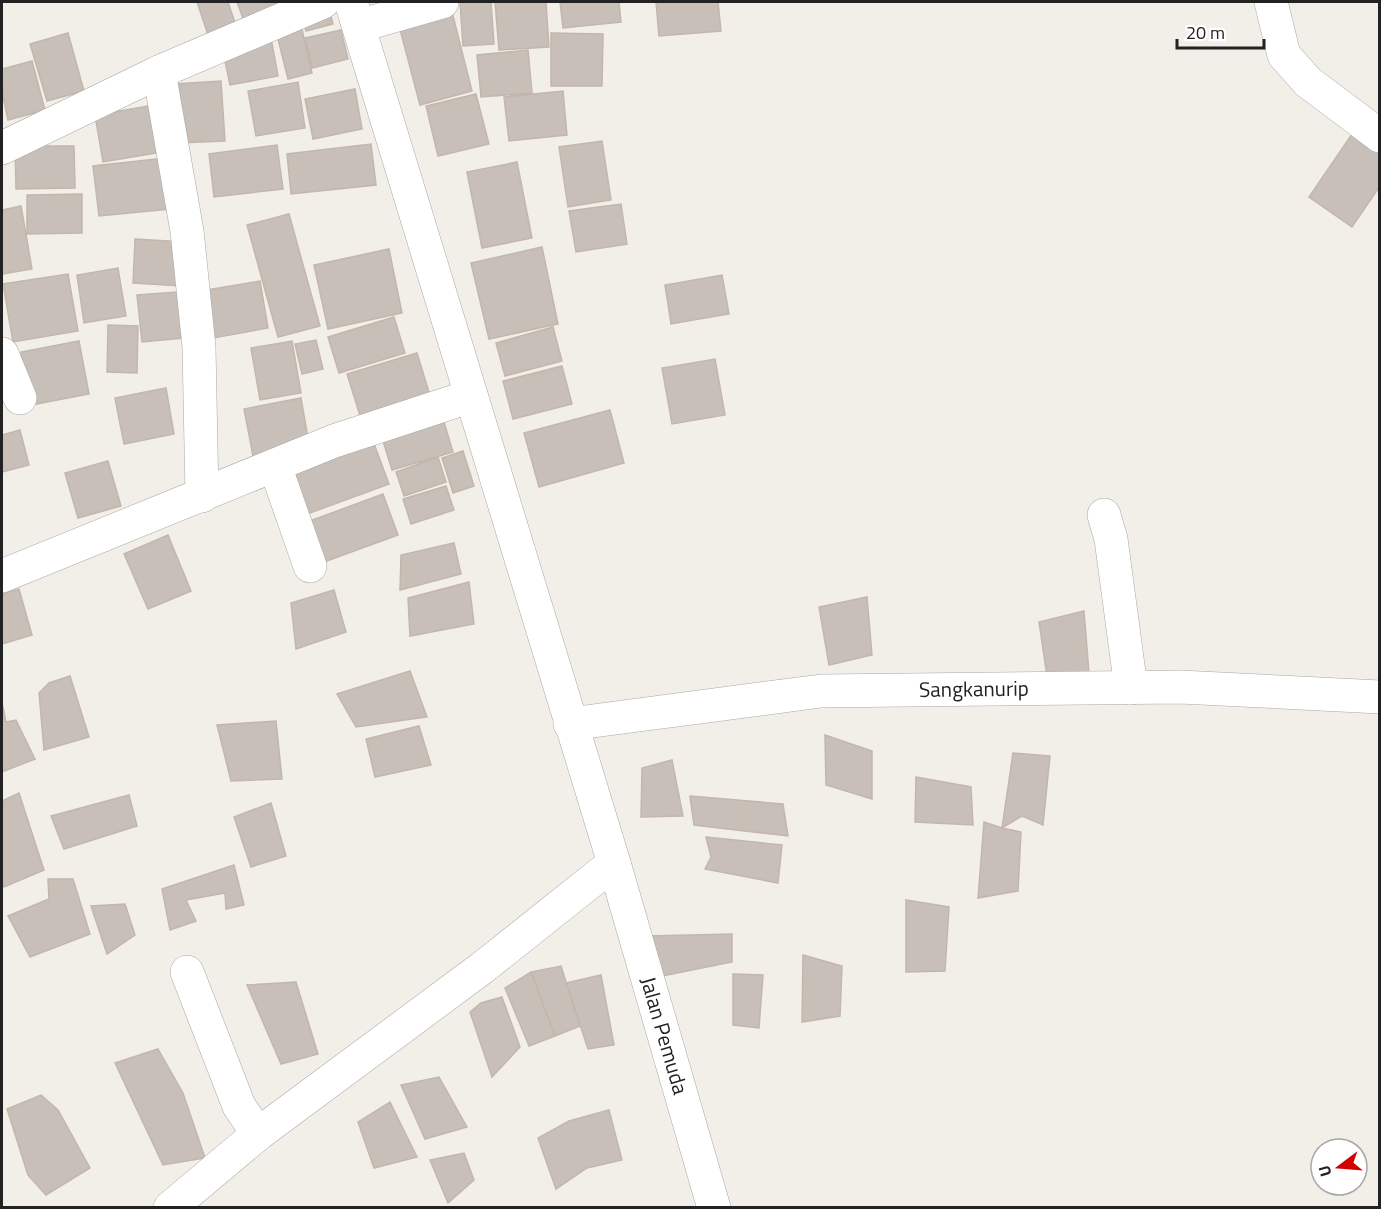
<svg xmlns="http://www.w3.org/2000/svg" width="1381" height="1209" font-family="'Titillium Web',sans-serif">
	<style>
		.building { fill: #c7bfb8; stroke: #c4b6ab; stroke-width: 1.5 }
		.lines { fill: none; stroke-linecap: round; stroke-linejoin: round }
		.minor-casing { stroke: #a9a9a9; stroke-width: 34 }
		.minor { stroke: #fff; stroke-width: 33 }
		.labels { text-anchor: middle; stroke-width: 4.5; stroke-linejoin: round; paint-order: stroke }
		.street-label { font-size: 21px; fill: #222; stroke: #fff }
	</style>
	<rect width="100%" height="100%" fill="#f2efe9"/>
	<path class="building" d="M197,2H228L237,29L209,38Z
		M237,2H286L244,21Z
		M460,2H491L494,44L463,46Z
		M495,2H546L549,47L499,50Z
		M560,2H619L621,22L563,28Z
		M656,2H718L721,31L659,36Z
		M450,4L472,91L420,105L397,18Z
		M329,9L333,24L306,31L302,16Z
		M301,25L312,73L288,79L276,31Z
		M341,30L348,59L312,68L305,38Z
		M68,33L84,91L47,101L30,44Z
		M551,33L603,34L602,86H551Z
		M271,38L278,76L230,85L222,47Z
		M528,50L532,93L481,97L477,55Z
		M32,61L45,110L8,120L2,92V69Z
		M221,81L225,141L178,143L174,84Z
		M298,82L305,128L256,136L248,91Z
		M355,89L362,129L313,139L305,99Z
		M563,91L567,135L509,141L504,97Z
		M476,94L489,144L438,156L426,106Z
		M154,105L163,152L103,162L95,115Z
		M1352,134L1380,152V186L1352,227L1309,197Z
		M602,141L611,200L568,207L559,147Z
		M371,144L376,185L291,194L287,154Z
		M277,145L283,189L214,197L209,154Z
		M15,146H74L75,188L16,189Z
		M165,158L170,209L99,216L93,166Z
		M517,162L532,238L482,248L467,172Z
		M82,194V233L27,234V195Z
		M621,204L627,244L576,252L569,211Z
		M21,206L32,269L2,274V210Z
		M289,214L320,326L278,337L247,225Z
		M135,239L184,242L182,286L133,283Z
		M542,247L558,324L489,339L471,263Z
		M389,249L402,313L328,329L314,265Z
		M118,268L126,316L84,323L77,275Z
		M68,274L78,331L13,342L3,284Z
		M722,275L729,314L671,324L665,285Z
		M260,281L268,328L202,340L194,292Z
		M191,291L195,337L142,342L137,295Z
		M394,317L405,353L339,373L328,337Z
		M108,325L138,326L137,373L107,372Z
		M553,327L562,361L505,376L496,343Z
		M316,340L323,369L302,374L295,344Z
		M79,341L89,394L31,405L21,352Z
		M292,341L301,393L260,400L251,348Z
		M417,353L432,402L362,422L347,374Z
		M715,359L725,415L672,424L662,368Z
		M562,366L572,404L513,419L503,381Z
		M166,388L174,434L124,444L115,398Z
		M301,398L310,450L254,461L244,409Z
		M440,409L453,452L392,470L379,428Z
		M610,410L624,463L539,487L524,433Z
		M20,430L29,465L2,472V435Z
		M370,433L389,484L299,517L281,466Z
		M463,451L474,486L453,493L442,458Z
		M438,457L446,482L404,496L396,472Z
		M108,461L121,506L78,518L65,473Z
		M446,486L454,510L411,524L403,499Z
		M383,494L398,535L313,566L299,525Z
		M168,535L191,591L148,609L124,554Z
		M454,543L461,574L400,590L401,555Z
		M469,582L474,624L410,636L408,598Z
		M19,589L32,635L2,644V594Z
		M334,590L346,632L296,649L291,603Z
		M867,597L872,655L829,665L819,607Z
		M1084,611L1089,673L1047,676L1039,622Z
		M410,671L427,717L356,727L337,694Z
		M70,676L89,737L44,750L39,693L49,683Z
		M3,707L6,722L16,720L35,759L2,772V708Z
		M276,721L282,779L231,781L217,725Z
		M419,726L431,765L375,777L366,739Z
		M825,735L872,751V799L826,785Z
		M1013,753L1050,756L1043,825L1022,816L1002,828Z
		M672,760L683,816L641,817L642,768Z
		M916,777L971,787L973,825L915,822Z
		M19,793L44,870L4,887L2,880V801Z
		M129,795L137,826L64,849L51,816Z
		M690,796L783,804L788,836L694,825Z
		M271,803L286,856L251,867L234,817Z
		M984,822L1002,828L1021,832L1018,891L978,898Z
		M706,837L782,845L778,883L705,869L711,857Z
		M234,865L244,905L226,909L225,893L186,900L196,921L170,930L162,889Z
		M48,879H73L90,934L30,957L8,916L49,899Z
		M906,900L949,907L945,971L906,972Z
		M125,904L135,935L107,954L91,906Z
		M732,934V962L658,977L646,936Z
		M803,955L842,966L840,1016L802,1022Z
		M561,966L580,1026L555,1036L531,972Z
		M531,972L555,1036L529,1046L505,988Z
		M733,974L763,975L759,1028L733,1025Z
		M601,975L614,1045L588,1049L566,983Z
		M296,982L318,1054L281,1064L247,985Z
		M502,997L520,1047L492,1077L470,1012L481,1003Z
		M158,1049L183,1093L205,1158L163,1165L115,1063Z
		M439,1077L467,1127L425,1139L401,1085Z
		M41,1095L58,1110L90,1168L46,1195L28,1175L7,1109Z
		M390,1102L417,1157L374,1168L358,1122Z
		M609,1110L622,1160L587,1168L556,1189L538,1138L569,1121Z
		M464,1153L474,1180L448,1203L430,1160Z"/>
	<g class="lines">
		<g class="minor-casing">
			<g id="minor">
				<path id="s1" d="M351,2L614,863L714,1208"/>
				<path d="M1271,2L1284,55L1308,82L1380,136"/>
				<path d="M359,26L442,2"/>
				<path d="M159,72L187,231L199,347L202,496"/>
				<path d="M2,148L159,72L323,2"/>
				<path d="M2,354L20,398"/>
				<path d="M275,466L310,566"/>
				<path d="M1104,515L1111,539L1131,688"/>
				<path d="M2,576L334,441L471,396"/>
				<path id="s2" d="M570,724L821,691L1180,687L1380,697"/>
				<path d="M187,972L239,1106L258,1134"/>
				<path d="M170,1208L258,1134L482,968L614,863"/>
			</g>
		</g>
		<use href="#minor" class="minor"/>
	</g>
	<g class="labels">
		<g class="street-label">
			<text dy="7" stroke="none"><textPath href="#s2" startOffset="406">Sangkanurip</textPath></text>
			<text dy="7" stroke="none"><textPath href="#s1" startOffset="1080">Jalan Pemuda</textPath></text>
		</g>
	</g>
	<rect width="1381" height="1209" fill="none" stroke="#222222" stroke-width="6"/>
	<g transform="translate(1339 1167) rotate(254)"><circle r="28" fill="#ffffff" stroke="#a7a7a7" stroke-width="1.5"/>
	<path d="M0-4.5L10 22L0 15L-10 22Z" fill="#d40000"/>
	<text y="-9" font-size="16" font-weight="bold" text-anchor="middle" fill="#222222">U</text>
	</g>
	<path d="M1177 39v9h87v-9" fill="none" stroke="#222222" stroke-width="3"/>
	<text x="1186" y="39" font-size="18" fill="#222222" stroke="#ffffff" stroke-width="4.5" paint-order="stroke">20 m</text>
</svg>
